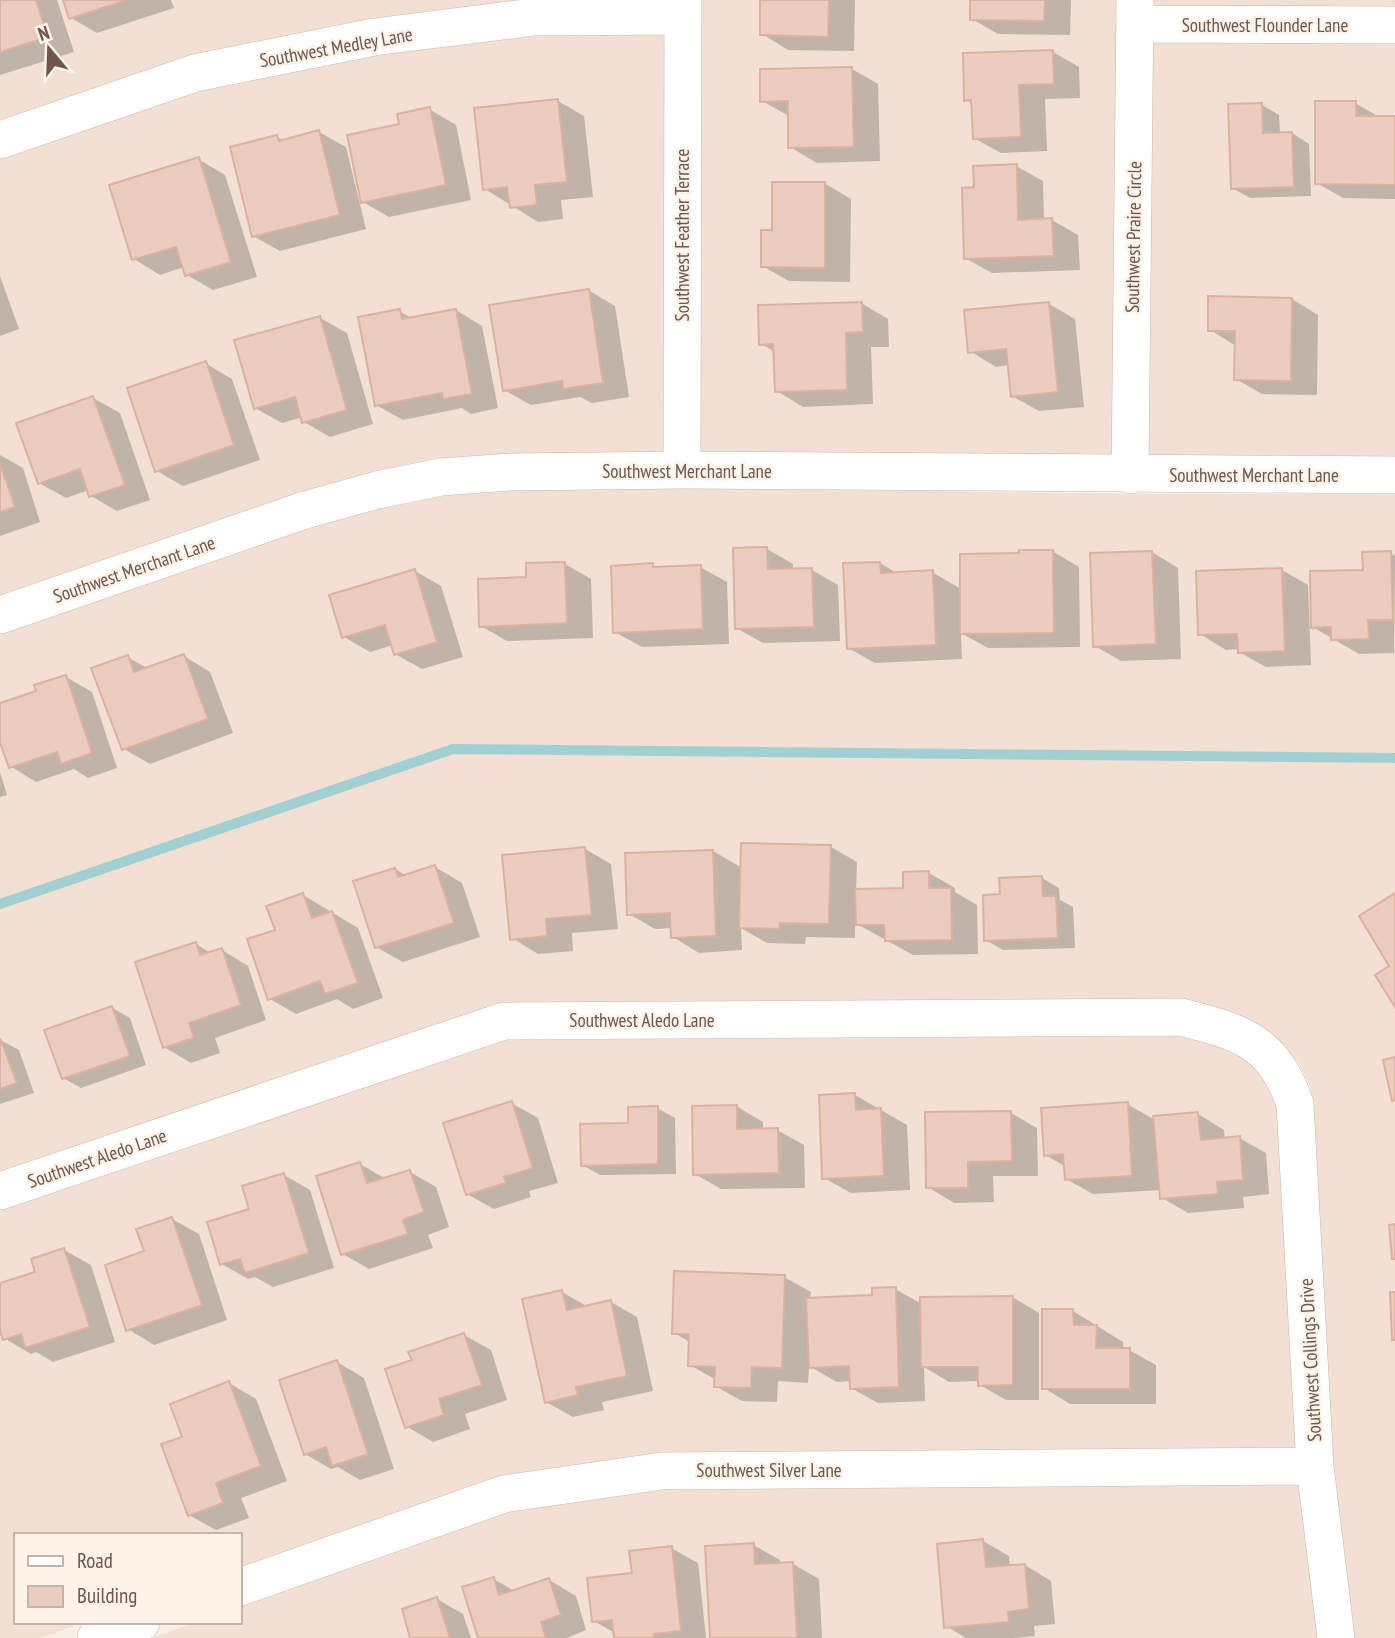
<svg xmlns="http://www.w3.org/2000/svg" width="1395" height="1638" font-family="'PT Sans Narrow',sans-serif">
	<style>
		.residential { fill: #f1e0d3 }
		.shadow { fill: #0003 }
		.lines { fill: none; stroke-linecap: round; stroke-linejoin: round }
		.stream { stroke: #a2cfd2; stroke-width: 10 }
		.building { fill: #ecccbe; stroke: #ddb1a0; stroke-width: 2 }
		.street-casing { stroke: #c9b6ab; stroke-width: 38 }
		.street { stroke: #fff; stroke-width: 37 }
		.labels { text-anchor: middle; stroke-width: 5; stroke-linejoin: round; paint-order: stroke }
		.street-label { font-size: 19px; fill: #6f554c; stroke: #fdf3e9 }
	</style>
	<rect width="100%" height="100%" fill="#faefe4"/>
	<path class="residential" d="M0,0H523L190,56L0,120Z
		M700,0H1119L1114,456L699,452Z
		M1152,0H1395V7L1152,6Z
		M666,35L665,452L509,454L438,459L372,472L300,493L0,595V159L201,91L378,55L536,36Z
		M1152,42L1395,44V457L1147,456Z
		M683,488L1146,494H1395V1638H1353L1332,1466L1315,1134L1308,1091L1311,1088L1297,1060L1294,1061L1270,1033L1246,1018L1217,1007L1180,999L499,1004L0,1171V634L311,528L382,507L444,495L512,490Z
		M1181,1036L1233,1051L1249,1060L1264,1075L1279,1107L1298,1448L661,1453L501,1476L240,1568V1535H16V1622H85L40,1638H0V1210L508,1040Z
		M1301,1484L1319,1638H152L196,1622H240V1607L509,1512L665,1490Z"/>
	<path class="shadow" d="M0,0H57L74,52L0,75Z
		M65,0H171L174,8L97,33L71,18Z
		M762,0H855L854,51L788,50L762,34Z
		M972,0H1071L1070,35L998,34L972,19Z
		M1053,52L1079,67L1080,98L1045,99L1047,151L1001,153L974,138L973,104L966,100Z
		M852,69L878,84L880,161L817,163L790,147L789,116L762,101Z
		M558,101L584,116L593,197L561,200L563,219L538,222L485,189Z
		M1355,103L1381,118H1395V199L1343,198L1317,183Z
		M1262,105L1279,115L1280,134L1292,133L1309,144L1311,196L1250,198L1232,188Z
		M429,109L456,125L471,200L389,217L363,202L401,125Z
		M319,132L346,147L366,229L280,251L253,236L277,137L285,141Z
		M198,159L225,175L257,277L213,290L187,275L184,267L160,275L134,259Z
		M1016,166L1043,181L1044,220H1052L1078,235L1080,270L992,273L965,258L976,189Z
		M824,183L851,199L850,282L789,281L762,266L774,232Z
		M0,276L19,329L0,336Z
		M588,290L615,306L629,397L592,403L580,397L531,405L504,390Z
		M1292,299L1318,315L1317,395L1262,394L1236,379V346L1210,330Z
		M861,303L888,319L889,347H871L873,404L803,407L777,391L775,352L761,344Z
		M1049,304L1075,319L1084,407L1039,411L1012,396L1009,365L996,367L970,351Z
		M456,310L482,326L498,408L471,414L462,408L403,420L376,405L399,311L413,319Z
		M320,318L347,333L373,424L330,437L304,422L303,417L282,423L255,408Z
		M205,363L232,379L260,460L183,486L157,471Z
		M93,398L120,413L150,500L117,511L91,496L89,490L66,498L39,483Z
		M0,455L23,468L40,522L0,536Z
		M767,549L793,564V570H812L838,585L840,641L763,643L736,628Z
		M1052,551L1079,567L1080,647L988,648L961,633L962,659L875,663L848,648L880,563L898,574L932,572L961,589Z
		M1152,552L1178,568L1181,659L1121,661L1095,646Z
		M1391,553L1395,556L1394,653L1359,654L1311,626L1365,572Z
		M565,564L591,579L593,638L507,641L481,626Z
		M653,565L659,569L700,567L727,582L729,644L642,647L615,632Z
		M1282,570L1308,585L1311,665L1266,667L1239,652V649L1226,650L1200,634Z
		M415,571L441,586L463,657L422,669L395,654L393,645L370,652L344,637Z
		M184,656L210,672L233,733L150,764L124,749L127,657L149,669Z
		M66,677L92,692L117,768L88,778L74,769L36,782L10,766L0,736V705L38,693Z
		M0,772L7,795L0,797Z
		M831,847L857,862L856,891L905,890L929,873L955,888V892L977,905L978,954L913,955L855,923V938L806,937L805,944L767,943L741,928L742,950L699,953L673,937L672,928L655,929L629,914L713,851L742,868Z
		M585,849L611,864L618,929L572,933L573,951L538,954L512,938Z
		M435,867L462,883L480,937L403,962L376,947L395,869L407,876Z
		M1042,878L1059,888L1060,900L1073,907L1075,948L1003,950L986,940L1002,896Z
		M303,895L358,928L383,998L353,1009L337,999L296,1014L270,999L277,931Z
		M196,944L212,954L222,950L248,966L266,1020L215,1038L220,1053L191,1063L164,1047Z
		M112,1008L130,1018L146,1065L81,1088L63,1078Z
		M0,1040L19,1050L34,1093L0,1104Z
		M855,1095L907,1125L910,1190L851,1193L824,1178Z
		M511,1103L538,1118L558,1183L529,1191L531,1197L494,1209L467,1194Z
		M1127,1104L1155,1120L1198,1114L1224,1130L1225,1139L1239,1138L1266,1153L1269,1194L1243,1197L1244,1208L1188,1213L1162,1198L1161,1190L1093,1194L1066,1179L1065,1166L1045,1155Z
		M736,1106L763,1122V1130H777L804,1145L805,1188L721,1189L695,1174Z
		M657,1108L675,1118L676,1174L600,1175L582,1165L630,1125Z
		M1011,1113L1037,1128L1038,1176H993L994,1202L954,1203L928,1187Z
		M360,1164L386,1179L410,1172L436,1187L449,1227L428,1235L433,1248L369,1269L343,1254Z
		M284,1175L310,1190L334,1268L273,1287L255,1277L248,1279L222,1264L251,1210Z
		M172,1219L199,1234L227,1320L154,1345L128,1329L146,1253Z
		M64,1250L91,1265L115,1342L53,1362L36,1352L31,1354L4,1338L0,1326V1285L37,1273Z
		M784,1277L811,1292L810,1299L874,1297L895,1289L922,1304L1012,1297L1039,1313V1400H1006L980,1385V1381L949,1382L924,1367L925,1401L878,1403L851,1388V1381L837,1382L809,1366L808,1383L778,1381L777,1402L742,1401L715,1386L716,1380L690,1365V1342L674,1333Z
		M562,1292L588,1307L611,1302L637,1317L653,1391L602,1402L604,1410L573,1417L546,1402Z
		M1073,1311L1123,1342V1350H1129L1156,1365V1404H1070L1044,1388Z
		M464,1335L491,1350L507,1400L465,1414L470,1429L433,1442L406,1426L414,1362Z
		M337,1362L364,1378L394,1469L360,1480L338,1467L331,1469L305,1454Z
		M229,1383L256,1399L287,1481L241,1498L249,1518L216,1530L189,1515L184,1438Z
		M983,1541L1009,1556L1010,1567L1025,1565L1051,1581L1055,1624L1034,1626L1035,1636L1013,1638H966L946,1626Z
		M753,1545L780,1560V1564H793L819,1579L822,1638H711Z
		M671,1548L698,1563L706,1638H615V1633L594,1621L634,1575Z
		M493,1579L515,1591L549,1580L576,1596L586,1630L567,1638H480Z
		M437,1599L463,1614L471,1638H413Z"/>
	<g class="lines">
		<path class="stream" d="M0,904L453,749L1395,758"/>
	</g>
	<path class="building" d="M0,0H36L48,37L0,52Z
		M63,0H127L69,19Z
		M760,0H829L828,37L760,35Z
		M970,0H1045L1044,21L970,20Z
		M1053,50L1054,84L1019,85L1021,137L973,139L971,100L964,101L963,53Z
		M852,67L854,147L788,148V101L760,102V69Z
		M558,99L567,182L535,185L537,205L510,208L507,187L483,190L474,108Z
		M1315,101H1356V116H1395V185L1315,184Z
		M1262,103L1263,133L1292,132L1294,187L1231,189L1228,104Z
		M430,107L446,185L361,203L347,135L399,124L397,114Z
		M319,130L340,215L252,237L230,147L277,135L279,141Z
		M199,157L231,262L185,276L176,247L132,260L109,185Z
		M1017,164L1018,220L1052,218L1054,256L964,259L962,188L974,187L973,166Z
		M772,182H825V268L761,267V230H772Z
		M589,289L603,383L563,389L562,381L503,391L489,305Z
		M1208,296L1292,298L1291,381L1234,380L1235,331H1208Z
		M862,302L863,332L846,333L847,390L775,392L773,344L759,345L758,305Z
		M1049,302L1058,392L1011,397L1006,349L968,353L964,310Z
		M400,309L402,319L456,309L472,394L443,399L442,393L375,406L358,317Z
		M320,316L347,410L302,423L295,397L254,409L234,340Z
		M206,361L234,445L155,472L127,388Z
		M93,396L125,485L89,497L80,469L38,484L16,423Z
		M0,463L15,507L0,512Z
		M767,547L768,569L812,568L814,627L735,629L733,548Z
		M1019,550H1053L1054,633L960,634V554L1019,553Z
		M1152,551L1156,644L1093,647L1090,553Z
		M1391,551L1393,620H1368L1369,639L1331,640V627L1311,628L1310,571L1363,570L1362,552Z
		M565,562L567,623L479,627L478,579L526,577V563Z
		M880,562L881,573L933,570L936,645L847,649L843,563Z
		M653,563V567L701,565L703,629L613,633L611,566Z
		M1282,568L1285,651L1238,653L1237,634L1198,635L1196,571Z
		M415,569L437,642L394,655L385,625L342,638L329,595Z
		M184,654L208,719L122,750L91,668L128,655L134,672Z
		M66,675L92,753L61,764L57,752L9,768L0,742V703L36,691L34,685Z
		M741,843L831,845L829,924L780,923L779,929L739,928Z
		M585,847L592,915L546,919L547,936L510,940L502,855Z
		M713,850L716,936L671,938L670,913L627,915L625,853Z
		M435,865L454,923L375,948L353,881L395,868L398,877Z
		M929,871V888H951L952,940L885,941L884,925H856L855,889L903,888V872Z
		M1042,876L1043,896H1056L1058,938L984,941L983,895L1000,894L999,878Z
		M303,893L312,918L332,911L358,983L325,994L320,981L268,1000L247,939L275,930L266,906Z
		M1395,893V1007L1375,975L1389,966L1359,916Z
		M196,942L200,955L222,948L241,1005L189,1023L194,1038L163,1048L135,962Z
		M112,1006L130,1056L62,1079L44,1030Z
		M0,1038L17,1083L0,1089Z
		M1395,1057V1100L1392,1101L1383,1060Z
		M855,1093L856,1110L881,1108L884,1176L822,1179L819,1095Z
		M512,1101L533,1168L504,1177L506,1183L466,1195L443,1123Z
		M1128,1102L1132,1176L1065,1180L1063,1154L1044,1156L1041,1108Z
		M737,1105V1129L778,1128L779,1173L693,1175L692,1106Z
		M658,1106V1164L581,1166L580,1124L628,1123V1107Z
		M1011,1111L1012,1161L968,1162V1188H926L925,1112Z
		M1198,1112L1201,1140L1240,1136L1243,1180L1217,1182L1218,1194L1160,1199L1153,1116Z
		M360,1162L367,1183L410,1170L424,1212L403,1220L408,1234L341,1255L316,1176Z
		M284,1173L309,1253L245,1273L240,1259L220,1265L207,1222L249,1209L242,1186Z
		M172,1217L202,1305L126,1331L105,1265L144,1251L136,1229Z
		M1395,1224V1259H1392L1389,1225Z
		M64,1248L90,1327L25,1348L21,1334L3,1340L0,1331V1283L35,1272L31,1259Z
		M674,1271L785,1275L782,1368L752,1367L751,1388L714,1387L715,1367L688,1366L689,1334H672Z
		M896,1287L899,1387L850,1389L849,1366L809,1368L806,1298L872,1295V1288Z
		M562,1290L567,1310L611,1300L627,1376L576,1387L578,1395L545,1403L522,1299Z
		M1390,1292H1395V1340H1392Z
		M1013,1296V1385L978,1386V1367H921L920,1297Z
		M1042,1309H1073L1074,1325H1097L1096,1348H1130V1389H1042Z
		M464,1333L482,1385L439,1399L444,1415L405,1428L385,1369L412,1360L408,1352Z
		M337,1360L368,1454L332,1466L326,1447L304,1455L279,1380Z
		M229,1381L261,1466L216,1483L223,1503L188,1516L161,1444L182,1437L170,1404Z
		M983,1539L986,1567L1025,1564L1029,1609L1008,1612L1009,1622L944,1628L937,1544Z
		M754,1543L755,1564L793,1562L797,1638H710L705,1546Z
		M672,1546L681,1631L654,1634L655,1638H614L612,1620L592,1622L587,1578L632,1573L629,1551Z
		M494,1577L499,1595L549,1578L561,1615L541,1622L546,1638H478L462,1587Z
		M437,1597L450,1638H410L402,1609Z"/>
	<g class="lines">
		<g class="street-casing">
			<path id="street" d="M1135,24L1395,25
				M0,140L195,73L374,37L534,17L683,16
				M682,470L683,0
				M1130,475L1135,0
				M0,615L305,510L377,490L441,477L511,472L682,470L1395,475
				M0,1191L504,1021L1181,1017C1240,1032 1274,1041 1295,1104L1315,1466L1336,1638
				M240,1587L504,1494L662,1471L1315,1466
				M96,1638L141,1622"/>
		</g>
		<use href="#street" class="street"/>
	</g>
	<g class="labels">
		<g class="street-label">
			<text x="1265" y="32">Southwest Flounder Lane</text>
			<text transform="translate(336 47) rotate(-10)" y="7">Southwest Medley Lane</text>
			<text transform="translate(682 235) rotate(-90)" y="7">Southwest Feather Terrace</text>
			<text transform="translate(1133 237) rotate(-89)" y="7">Southwest Praire Circle</text>
			<text x="687" y="478">Southwest Merchant Lane</text>
			<text x="1254" y="482">Southwest Merchant Lane</text>
			<text transform="translate(134 569) rotate(-19)" y="7">Southwest Merchant Lane</text>
			<text x="642" y="1027">Southwest Aledo Lane</text>
			<text transform="translate(97 1158) rotate(-19)" y="7">Southwest Aledo Lane</text>
			<text transform="translate(1310 1360) rotate(-93)" y="7">Southwest Collings Drive</text>
			<text x="769" y="1477">Southwest Silver Lane</text>
		</g>
	</g>
	<rect x="14" y="1533" width="228" height="91" fill="#fdf3e9" stroke="#c4b4aa" stroke-width="2"/>
	<rect x="28" y="1556" width="35" height="10" fill="#ffffff" stroke="#c4b4aa" stroke-width="2"/>
	<text x="77" y="1568" font-size="21" fill="#6f554c">Road</text>
	<rect x="28" y="1586" width="35" height="21" fill="#ecccbe" stroke="#c4b4aa" stroke-width="2"/>
	<text x="77" y="1603" font-size="21" fill="#6f554c">Building</text>
	<g transform="translate(49 49) rotate(341)" stroke="#fdf3e9" stroke-width="5" paint-order="stroke">
	<path d="M0-5L12 26L0 18L-12 26Z" fill="#6f554c"/>
	<text y="-10" font-size="19" font-weight="bold" text-anchor="middle" fill="#6f554c">N</text>
	</g>
</svg>
